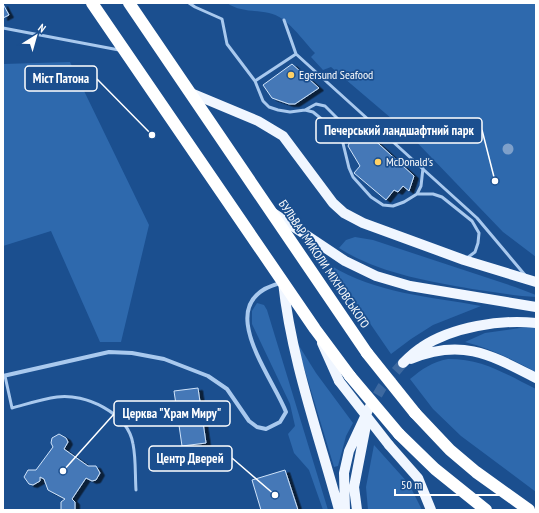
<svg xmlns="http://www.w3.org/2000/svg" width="539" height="513" font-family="'PT Sans Narrow',sans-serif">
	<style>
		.green { fill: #2e69ad }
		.building { fill: #4478b7; stroke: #cfe3fa; filter: url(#shadow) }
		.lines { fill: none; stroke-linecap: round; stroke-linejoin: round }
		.primary-tunnel { stroke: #3d69a0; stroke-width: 10; stroke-dasharray: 10 5; stroke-linecap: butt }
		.lane { stroke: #a9c9ee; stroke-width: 3 }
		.street { stroke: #a9c9ee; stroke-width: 4 }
		.primary { stroke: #f0f6ff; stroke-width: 10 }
		.highway { stroke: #fff; stroke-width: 12 }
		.primary-bridge { stroke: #f0f6ff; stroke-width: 10 }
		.highway-bridge { stroke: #fff; stroke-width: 12 }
		.tree { fill: #7ea0ca }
		.poi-dot { fill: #ffd166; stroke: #1b4f8f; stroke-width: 1.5 }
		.labels { text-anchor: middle; stroke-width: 3.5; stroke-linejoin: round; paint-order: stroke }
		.poi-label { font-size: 12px; fill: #fff; stroke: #1b4f8f; text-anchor: start }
		.street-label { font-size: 12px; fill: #fff; stroke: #1b4f8f }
		.leader { fill: none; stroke: #fff; stroke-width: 1.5 }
		.callout-dot { fill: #fff; stroke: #1b4f8f; stroke-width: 1.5 }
		.callout { fill: #1b4f8f; stroke: #fff; stroke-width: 1.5 }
		.callout-label { font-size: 13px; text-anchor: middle; font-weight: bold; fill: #fff }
	</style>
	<defs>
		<filter id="shadow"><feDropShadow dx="4.5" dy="2.5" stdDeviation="0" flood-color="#0009"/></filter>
	</defs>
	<rect width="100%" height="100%" fill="#1b4f8f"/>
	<path class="green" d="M227,3H536V257L503,232L405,130L331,67L323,70L311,57L315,53C302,40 288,17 269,13C254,10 240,12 227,3Z
		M70,62L149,225L121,342H100L51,231L3,246V64Z
		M355,237L373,240L515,287L536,295V297C515,296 494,292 472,289C427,281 378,273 339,248L346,240Z
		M330,265C377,294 428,296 481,306L433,325L411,339L391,354Z
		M257,303L264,305L267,310L328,510H323L309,470L294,453L288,434L295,426L290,404L252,324V311Z
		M527,327L536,328V372C513,360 490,348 465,342L485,333Z
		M296,341L316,373L353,423L346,436L338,466L334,467Z
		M448,359C484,359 505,374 536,389V492L461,436L433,409L410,379C422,369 432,362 448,359Z
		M374,445L409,484L422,510H368L366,487Z"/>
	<path class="building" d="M3,4L9,15L3,18Z
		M292,64L319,88L295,104H289L272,98L263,85Z
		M358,125L414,176L409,191L403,186L398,192L394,190L386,200L354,173L360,166L348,146Z
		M198,388L206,443L182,446L174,391Z
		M59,434L66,438L68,442L64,449L88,466H96L100,473L96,480L92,481L86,478L72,499L75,502V510H61V502L65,499L48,490L44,479L40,477V481L33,485L29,484L24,477L28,470H36L53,447L51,443L52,438Z
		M285,470L298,510H261L252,480Z"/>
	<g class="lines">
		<path class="primary-tunnel" d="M370,408L382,387L403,363"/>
		<path class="lane" d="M189,3L195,7L222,19L227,44L255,81L263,101L269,107L278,110L290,112L305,110L313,112L341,135L349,168L353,177L371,197L383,205L393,206L404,202L417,194L421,186L423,168
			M284,20L296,54L477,218L525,275
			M3,28L119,50
			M255,81L296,54
			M305,110L316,104L325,106L344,125L341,135
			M417,194H433L442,197L472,221L479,233L478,243L475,252L467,258
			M5,376L12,408C27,404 42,399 57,397C85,393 128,413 133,444C136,459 135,475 136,490"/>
		<path class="street" d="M3,376L109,352L132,353L164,359L208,376L227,389L249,421L257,427L266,429L280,422L286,412C271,374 210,300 281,283"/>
		<path class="primary" d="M191,93L258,121L283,136L333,203L344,213L363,223L464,260L536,282
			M273,213L345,261L376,276L410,286L536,307
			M283,282C291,359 319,436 339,510
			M322,343L339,381
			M411,359C462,338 491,355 536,378
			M403,363C409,357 415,351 422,347C452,327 501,319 536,323
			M389,445L418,478L431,510
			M345,510L344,473L349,451L369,408
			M357,510L354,487L367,420"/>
		<path class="highway" d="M92,3L315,329L350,376
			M129,3L367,353
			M415,413L450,450L476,472L529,510
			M399,434L435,469L486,510"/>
		<path class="primary-bridge" d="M339,381L389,445"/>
		<path class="highway-bridge" d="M367,353L415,413
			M350,376L399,434"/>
	</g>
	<circle class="tree" cx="508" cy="149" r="5.5"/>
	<g class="poi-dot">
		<circle cx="291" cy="75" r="4"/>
		<circle cx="378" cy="162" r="4"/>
	</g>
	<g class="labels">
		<g class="poi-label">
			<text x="299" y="79">Egersund Seafood</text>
			<text x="386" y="166">McDonald's</text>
		</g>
		<g class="street-label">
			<text transform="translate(324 264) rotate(56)" y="4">БУЛЬВАР МИКОЛИ МІХНОВСЬКОГО</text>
		</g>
	</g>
	<path class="leader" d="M152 135L97 79M495 181L482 130M63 471L114 414M275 495L232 458"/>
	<g class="callout-dot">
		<circle cx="152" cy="135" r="4"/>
		<circle cx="495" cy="181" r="4"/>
		<circle cx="63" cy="471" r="4"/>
		<circle cx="275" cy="495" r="4"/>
	</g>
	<g class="callout">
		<rect x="25" y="66" width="72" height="25" rx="4"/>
		<rect x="316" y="118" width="166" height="25" rx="4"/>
		<rect x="114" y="401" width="116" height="25" rx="4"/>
		<rect x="149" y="446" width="83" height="25" rx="4"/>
	</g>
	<g class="callout-label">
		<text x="61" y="83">Міст Патона</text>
		<text x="399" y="135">Печерський ландшафтний парк</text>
		<text x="172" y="418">Церква "Храм Миру"</text>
		<text x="190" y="463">Центр Дверей</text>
	</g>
	<rect width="539" height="513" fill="none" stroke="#ffffff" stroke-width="8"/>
	<g transform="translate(36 36) rotate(37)" stroke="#1b4f8f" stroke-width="3" paint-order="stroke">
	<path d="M0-3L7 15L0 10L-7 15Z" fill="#ffffff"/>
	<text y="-6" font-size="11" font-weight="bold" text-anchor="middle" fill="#ffffff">N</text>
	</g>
	<path d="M395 489v6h106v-6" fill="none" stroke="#ffffff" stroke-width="2"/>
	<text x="401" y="489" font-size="12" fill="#ffffff" stroke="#1b4f8f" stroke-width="3" paint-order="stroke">50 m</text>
</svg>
